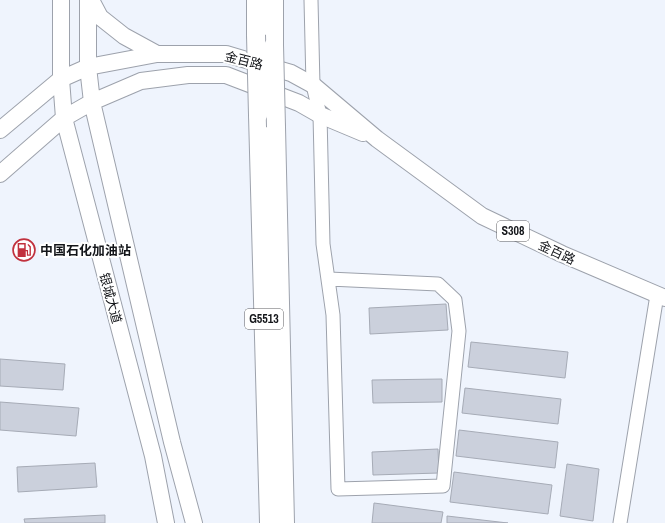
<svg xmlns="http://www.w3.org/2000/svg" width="665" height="523" font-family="'Archivo Narrow','Noto Sans SC',sans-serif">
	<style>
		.building { fill: #cbd0dc; stroke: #a6abb6 }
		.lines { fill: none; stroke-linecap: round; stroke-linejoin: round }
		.minor-casing { stroke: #9da2ac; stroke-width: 15 }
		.major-casing { stroke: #9da2ac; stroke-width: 18 }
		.highway-casing { stroke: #9da2ac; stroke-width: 20 }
		.minor { stroke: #fff; stroke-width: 13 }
		.major { stroke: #fff; stroke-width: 16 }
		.highway { stroke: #fff; stroke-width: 18 }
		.highway-bridge-casing { stroke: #9da2ac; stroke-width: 20; stroke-linecap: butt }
		.highway-bridge { stroke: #fff; stroke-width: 18 }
		.labels { text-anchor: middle; stroke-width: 4; stroke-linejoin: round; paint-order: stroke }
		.shield { fill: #fff; stroke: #5a5b5e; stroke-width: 1 }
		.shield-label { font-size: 12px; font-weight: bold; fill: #131519 }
		.street-label { font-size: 13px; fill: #131519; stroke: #fff }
		.poi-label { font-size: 13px; font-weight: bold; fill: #131519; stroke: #fff; text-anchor: start }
	</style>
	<rect width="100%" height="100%" fill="#eff4fd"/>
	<path class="building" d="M446,304L448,330L370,334L369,308Z
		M471,342L568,352L565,378L468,367Z
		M0,359L65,364L63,390L0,386Z
		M442,379V402L373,403L372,380Z
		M465,388L561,399L558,424L462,413Z
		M0,402L79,408L76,436L0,430Z
		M459,430L558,442L555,468L456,456Z
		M438,449L439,473L373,475L372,452Z
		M95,463L97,487L18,492L17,467Z
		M567,464L599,469L593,521L560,516Z
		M454,472L552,485L548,514L450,502Z
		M374,503L443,512L441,523H372Z
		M105,515V523H25L24,519Z
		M447,516L508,523H447Z"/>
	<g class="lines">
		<g class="minor-casing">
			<path id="minor" d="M311,0L313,85L320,115L323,244L333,315L338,489L443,486L459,331L455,300L438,284L329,279
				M620,523L657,295"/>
		</g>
		<g class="major-casing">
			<path id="major" d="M61,0V79L64,118L153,456L166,523
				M88,0V67L92,102L172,442L194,523
				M91,0L100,17L124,36L157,54
				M0,130L61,79L88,67L157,54H226L291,73L313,85L377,139L482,216L562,254L665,298
				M0,174L64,118L92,102L141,81L188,75H226L299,103L320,115L363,133"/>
		</g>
		<g class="highway-casing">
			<path id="highway" d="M256,0V35
				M274,0V45
				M258,115L269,523
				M276,127L285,523"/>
		</g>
		<use href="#minor" class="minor"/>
		<use href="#major" class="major"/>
		<use href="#highway" class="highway"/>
		<g class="highway-bridge-casing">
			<path id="highway-bridge" d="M256,35L258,115
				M274,45L276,127"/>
		</g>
		<use href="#highway-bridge" class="highway-bridge"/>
	</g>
	<defs>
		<g id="fuel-ring" transform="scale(1.15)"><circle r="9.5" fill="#fff" stroke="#c1313e" stroke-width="1.5"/><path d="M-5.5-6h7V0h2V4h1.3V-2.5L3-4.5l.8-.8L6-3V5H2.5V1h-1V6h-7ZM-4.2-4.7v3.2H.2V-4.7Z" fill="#c1313e"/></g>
	</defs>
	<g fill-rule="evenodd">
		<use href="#fuel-ring" x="24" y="250"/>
	</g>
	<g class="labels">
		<g class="shield">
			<rect x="497" y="221" width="32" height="20" rx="3"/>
			<rect x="245" y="309" width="38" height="20" rx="3"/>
		</g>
		<g class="shield-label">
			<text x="513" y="235">S308</text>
			<text x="264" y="323">G5513</text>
		</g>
		<g class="street-label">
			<text transform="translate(244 60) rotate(14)" y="5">金百路</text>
			<text transform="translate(557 252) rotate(25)" y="5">金百路</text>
			<text transform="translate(111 298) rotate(75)" y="5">银城大道</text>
		</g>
		<g class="poi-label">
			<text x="40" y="255">中国石化加油站</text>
		</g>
	</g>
</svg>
